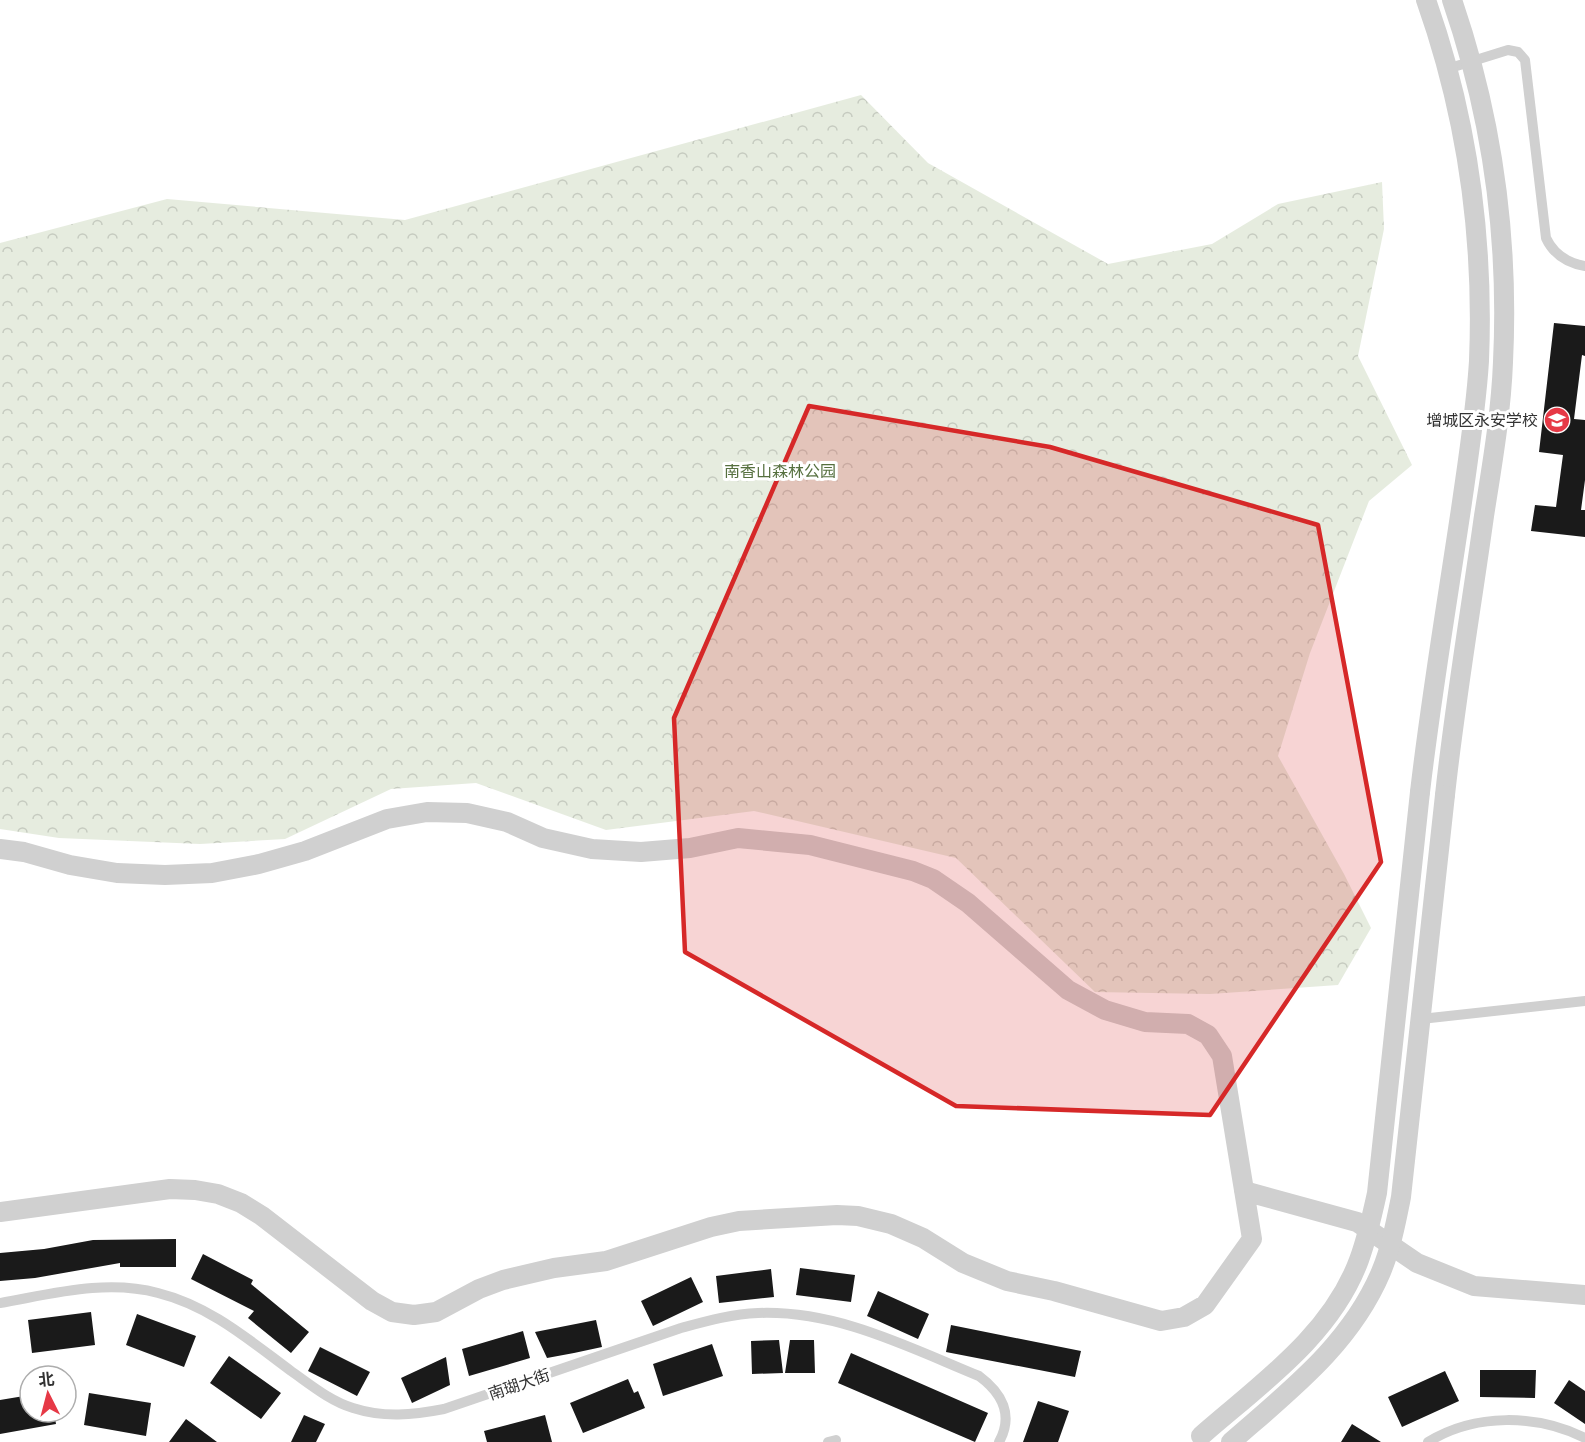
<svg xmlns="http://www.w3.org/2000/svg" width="1585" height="1442" font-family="'Archivo Narrow','Noto Sans SC',sans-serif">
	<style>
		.forest { fill: url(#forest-crowns) }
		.building { fill: #1a1a1a }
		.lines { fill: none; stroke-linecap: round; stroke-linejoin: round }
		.service { stroke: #d0d0d0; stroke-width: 10 }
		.minor { stroke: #d0d0d0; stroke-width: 20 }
		.minor-bridge { stroke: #d0d0d0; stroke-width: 20 }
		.marked { fill: #d62828; fill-opacity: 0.2; stroke: #d62828; stroke-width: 4.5; stroke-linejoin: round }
		.labels { text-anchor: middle; stroke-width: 6; stroke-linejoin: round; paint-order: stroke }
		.poi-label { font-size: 16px; fill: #333; stroke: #fff; text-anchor: end }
		.park-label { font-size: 16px; fill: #56703f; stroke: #fff }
		.street-label { font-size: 16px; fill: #333; stroke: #fff }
	</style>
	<defs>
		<pattern id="forest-crowns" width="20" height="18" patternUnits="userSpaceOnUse" patternTransform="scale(1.5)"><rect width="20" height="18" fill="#e6ecdf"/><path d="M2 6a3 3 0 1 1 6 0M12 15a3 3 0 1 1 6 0" fill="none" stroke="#c6cbc0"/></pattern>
	</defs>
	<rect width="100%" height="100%" fill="#fff"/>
	<path class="forest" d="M861,95L928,163L1108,264L1212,244L1278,204L1382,182L1384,229L1358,356L1412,465L1369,501L1310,653L1278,756L1344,874L1371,928L1338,985L1210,994L1095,992L956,858L754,811L606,830L476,783L391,789L285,839L200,844L59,838L0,829V243L167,199L405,220Z"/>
	<path class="building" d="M1554,323L1585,326V356L1582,355L1574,419L1585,420V480L1581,510H1585V537L1531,531L1535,505L1556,507L1563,455L1539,452Z
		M176,1239V1267H120V1263L35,1278L0,1281V1253L44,1249L93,1240Z
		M203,1254L253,1280L251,1284L309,1332L291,1353L248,1318L254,1311L191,1279Z
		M800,1268L855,1275L851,1302L796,1295Z
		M771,1269L774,1297L719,1303L716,1276Z
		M691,1277L703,1302L653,1326L641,1301Z
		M878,1291L929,1314L918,1339L867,1316Z
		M91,1312L95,1345L32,1353L28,1320Z
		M137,1314L196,1336L184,1367L126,1345Z
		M596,1320L602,1347L574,1353L547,1358L535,1332Z
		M951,1325L1081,1351L1075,1377L946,1352Z
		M523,1331L530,1358L469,1376L462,1349Z
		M779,1340L783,1373L752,1374L751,1341Z
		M790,1340H814L815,1373H785Z
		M712,1344L723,1376L663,1396L653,1364Z
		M320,1347L370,1372L357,1396L308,1371Z
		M851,1353L988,1413L975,1442L838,1383Z
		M229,1356L281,1393L261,1419L210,1383Z
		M446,1357L450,1385L412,1403L401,1378Z
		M1480,1370H1536L1535,1398L1480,1397Z
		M1445,1371L1459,1401L1402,1427L1388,1397Z
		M628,1379L634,1393L638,1391L645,1408L583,1433L570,1403Z
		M1569,1380L1585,1391V1424L1554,1403Z
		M89,1393L151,1403L146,1436L84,1425Z
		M30,1395V1412H54L56,1424L0,1434V1400Z
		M1038,1401L1069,1411L1058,1442H1023Z
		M304,1415L325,1424L316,1442H291Z
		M545,1415L552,1442H487L484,1431Z
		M186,1419L217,1442H169Z
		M1352,1424L1381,1442H1341Z"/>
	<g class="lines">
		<path class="service" d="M1447,69L1508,50L1518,52L1525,60L1546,238C1554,255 1567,263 1585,266
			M1421,1019L1585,1001
			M0,1303C52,1294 106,1279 158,1293C210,1306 249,1340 291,1371C311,1385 330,1401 353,1408C384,1418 413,1415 444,1409L681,1328C707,1321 732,1314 758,1313C837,1310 908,1347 979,1376C1002,1393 1014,1415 999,1442
			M828,1442L836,1440
			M1428,1442C1475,1413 1537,1414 1585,1438"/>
		<path class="minor" d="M1420,792C1431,697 1447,603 1461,509C1468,460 1476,410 1479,361C1484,238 1467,116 1426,0
			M1445,795C1455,702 1471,609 1484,516C1492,465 1501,414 1503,362C1509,239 1492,116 1452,0
			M0,849L24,852L70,865L117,873L165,875L212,873L259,864L305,851L387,819L427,812L467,813L507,822L543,838L592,849L641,852L690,848L738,838L810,845L913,871L933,879L968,903L1068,990L1105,1010L1145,1022L1188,1024L1208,1035L1222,1056L1252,1239L1205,1305L1184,1317L1161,1321L1054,1291L1007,1281L963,1263L923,1238L891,1224L858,1216L837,1215L739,1221L711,1227L606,1261L554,1268L503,1280L479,1289L436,1312L414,1315L392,1312L372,1301L262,1216L241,1203L218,1194L195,1190L170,1189L0,1212
			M1244,1191L1357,1222L1417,1263L1474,1286L1585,1295"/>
		<path class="minor-bridge" d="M1201,1436C1259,1385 1331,1336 1359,1260C1367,1238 1372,1216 1377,1193L1420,792
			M1231,1442C1289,1391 1350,1345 1381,1272C1391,1248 1396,1222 1401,1197L1445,795"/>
	</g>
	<path class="marked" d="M809,406L1050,447L1318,525L1381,862L1210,1115L956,1106L685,952L674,718Z"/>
	<defs>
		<g id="school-disc" transform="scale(1.35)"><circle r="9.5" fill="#e63946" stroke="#fff"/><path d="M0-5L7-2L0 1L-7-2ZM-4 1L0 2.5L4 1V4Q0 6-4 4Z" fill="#fff"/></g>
	</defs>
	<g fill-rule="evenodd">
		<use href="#school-disc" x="1557" y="420"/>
	</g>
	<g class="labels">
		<g class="poi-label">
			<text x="1538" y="426">增城区永安学校</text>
		</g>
		<g class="park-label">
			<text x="780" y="477">南香山森林公园</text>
		</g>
		<g class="street-label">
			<text transform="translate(519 1384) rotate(-19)" y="6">南瑚大街</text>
		</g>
	</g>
	<g transform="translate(48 1394) rotate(354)"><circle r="28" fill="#ffffff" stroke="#adadad" stroke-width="1.5"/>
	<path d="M0-4.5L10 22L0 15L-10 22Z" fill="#e63946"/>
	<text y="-9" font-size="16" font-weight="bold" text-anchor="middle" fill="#333333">北</text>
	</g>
</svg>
